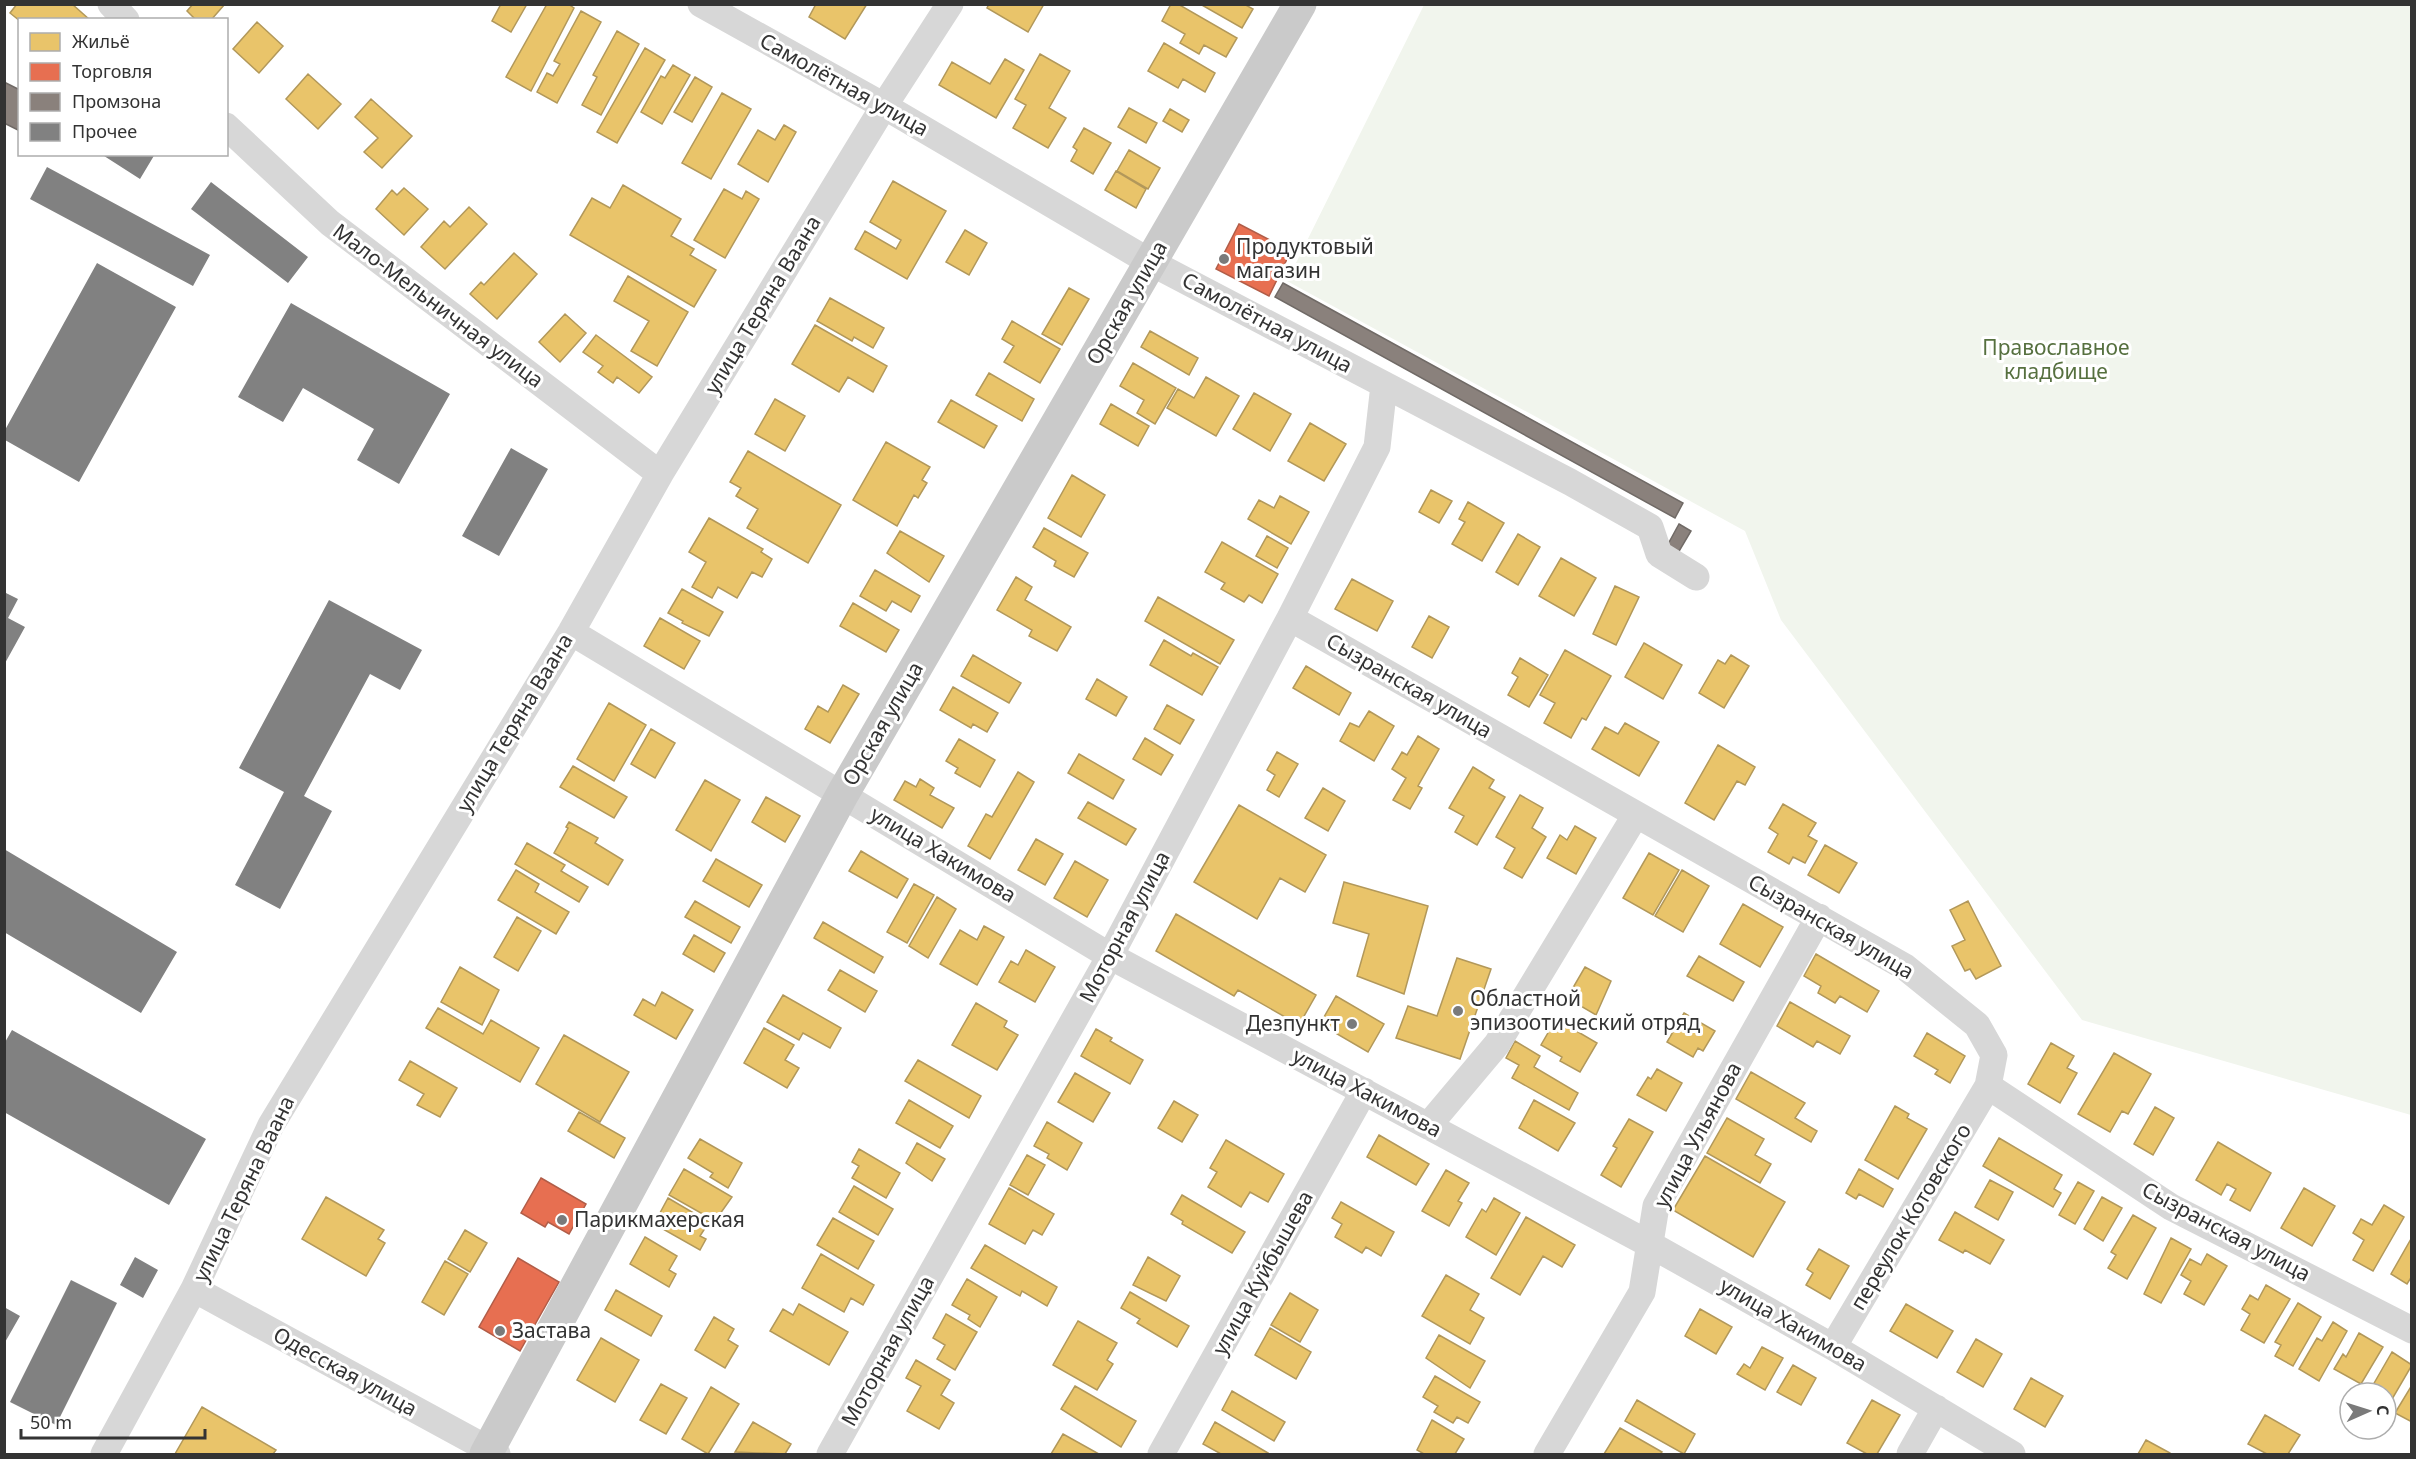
<svg xmlns="http://www.w3.org/2000/svg" width="2416" height="1459" font-family="'Noto Sans',sans-serif">
	<style>
		.green { fill: #f1f5ed }
		.homes { fill: #e9c46a; stroke: #b2985a; stroke-width: 1.5 }
		.shops { fill: #e76f51; stroke: #b15d48; stroke-width: 1.5 }
		.industry { fill: #8a817c; stroke: #706a66; stroke-width: 1.5 }
		.building { fill: #818181 }
		.lines { fill: none; stroke-linecap: round; stroke-linejoin: round }
		.minor { stroke: #d7d7d7; stroke-width: 27 }
		.major { stroke: #cacaca; stroke-width: 33 }
		.poi-dot { fill: #7a7a7a; stroke: #fff; stroke-width: 2 }
		.labels { text-anchor: middle; stroke-width: 6; stroke-linejoin: round; paint-order: stroke }
		.street-label { font-size: 21px; fill: #333; stroke: #fff }
		.poi-label { font-size: 21px; fill: #333; stroke: #fff; text-anchor: start }
		.park-label { font-size: 21px; fill: #56703f; stroke: #fff }
	</style>
	<rect width="100%" height="100%" fill="#fff"/>
	<path class="green" d="M1424,5H2411V1115L2082,1020L1781,620L1745,531L1287,281Z"/>
	<path class="homes" d="M17,4H72L90,20L20,21L10,13Z
		M193,4H225L211,20H196L187,11Z
		M501,4H527L511,32L492,21Z
		M547,4H568L574,8L531,91L506,77Z
		M816,4H867L845,39L809,17Z
		M989,4H1044L1028,32L987,8Z
		M1171,4H1178L1237,38L1226,57L1204,45L1199,54L1180,43L1185,34L1162,21Z
		M1200,4H1244L1253,9L1242,28Z
		M581,11L601,22L557,103L537,92L547,73L553,76L560,64L554,61Z
		M257,22L283,46L259,73L233,49Z
		M617,31L639,44L601,115L582,105L597,77L593,75Z
		M1164,43L1215,73L1205,92L1183,79L1178,88L1148,71Z
		M645,48L665,60L617,143L597,132Z
		M1040,54L1070,71L1049,108L1066,118L1048,148L1013,128L1026,105L1015,99Z
		M1005,59L1024,70L996,118L939,85L952,62L990,84Z
		M673,65L690,75L662,124L641,112L661,76L665,78Z
		M308,74L341,104L318,129L286,99Z
		M695,77L712,87L692,122L674,112Z
		M722,93L751,109L711,179L682,163Z
		M371,99L412,136L382,168L364,152L378,138L355,117Z
		M1129,108L1157,123L1146,143L1118,127Z
		M1170,109L1189,120L1182,132L1163,121Z
		M784,125L796,132L768,182L738,164L758,130L775,140Z
		M1084,128L1111,143L1093,174L1071,161L1077,150L1073,147Z
		M1129,150L1160,168L1148,189L1117,171Z
		M1116,171L1146,189L1136,208L1105,190Z
		M893,181L946,211L907,279L855,249L865,231L896,249L901,240L870,222Z
		M623,185L681,219L671,236L694,249L690,255L716,270L694,307L570,235L592,198L610,208Z
		M404,188L428,209L404,235L376,209L392,190L397,195Z
		M724,189L742,199L746,191L759,199L725,258L694,240Z
		M469,207L487,224L445,269L421,247L444,221L450,227Z
		M965,230L987,243L969,275L946,262Z
		M514,253L537,274L497,319L470,294L481,282L484,285Z
		M628,276L688,312L657,366L631,351L649,321L614,301Z
		M1069,288L1089,299L1062,345L1042,334Z
		M830,298L884,328L873,348L854,337L852,341L817,321Z
		M565,314L586,333L560,362L539,342Z
		M1012,321L1060,349L1040,383L1004,362L1014,346L1002,339Z
		M815,325L887,366L873,392L848,377L839,392L792,364Z
		M1150,331L1198,358L1189,375L1141,347Z
		M596,335L652,377L639,393L617,377L613,383L598,372L603,366L583,352Z
		M1133,363L1176,388L1155,424L1137,413L1144,400L1120,386Z
		M989,373L1034,399L1022,421L976,395Z
		M1206,377L1239,396L1216,436L1167,408L1178,389L1194,398Z
		M1254,393L1291,414L1270,451L1233,429Z
		M775,399L805,416L785,451L755,434Z
		M951,400L997,426L984,448L938,422Z
		M1111,404L1149,426L1138,446L1100,424Z
		M1310,423L1346,444L1324,481L1288,461Z
		M886,442L930,467L922,480L927,483L918,498L914,495L897,526L853,500Z
		M748,451L841,505L808,563L747,528L758,509L736,496L741,488L730,482Z
		M1072,475L1105,495L1081,537L1048,518Z
		M1431,490L1452,501L1439,523L1419,512Z
		M1280,496L1309,512L1291,544L1248,519L1259,500L1274,508Z
		M1468,502L1504,523L1482,561L1452,544L1465,522L1459,519Z
		M709,518L763,549L761,552L772,559L762,577L752,572L737,598L718,587L712,598L692,587L706,562L689,552Z
		M1044,528L1088,553L1074,577L1054,566L1056,561L1033,547Z
		M900,531L944,556L929,582L887,553Z
		M1518,534L1540,547L1518,585L1496,572Z
		M1267,536L1288,548L1277,568L1256,556Z
		M1222,542L1278,574L1262,603L1249,595L1244,602L1221,589L1225,583L1205,572Z
		M1561,558L1596,578L1574,616L1539,596Z
		M875,570L920,596L911,612L892,601L886,611L860,596Z
		M1016,577L1032,587L1025,600L1071,627L1057,651L1029,636L1032,630L997,610Z
		M1352,579L1393,601L1377,631L1335,609Z
		M1615,586L1639,597L1616,645L1593,634Z
		M682,589L723,612L709,636L682,623L683,621L668,613Z
		M1158,597L1234,640L1220,664L1145,621Z
		M853,603L899,630L886,652L840,626Z
		M1429,616L1449,627L1432,658L1412,647Z
		M660,618L700,641L684,669L644,646Z
		M1164,640L1191,656L1193,653L1218,667L1202,695L1150,665Z
		M1644,643L1682,665L1663,699L1625,677Z
		M1565,650L1611,676L1586,720L1582,718L1571,738L1544,723L1555,703L1540,695Z
		M973,655L1021,683L1009,703L961,676Z
		M1731,655L1749,666L1724,708L1699,693L1718,660L1725,664Z
		M1520,658L1548,675L1529,707L1508,695L1518,677L1512,673Z
		M1306,666L1351,693L1339,715L1293,688Z
		M1097,679L1127,697L1116,716L1086,699Z
		M843,685L859,694L830,743L805,729L818,706L828,712Z
		M953,687L998,713L987,732L973,724L971,728L940,710Z
		M609,703L646,725L614,781L577,759Z
		M1167,705L1194,720L1180,744L1154,729Z
		M1369,711L1394,726L1374,761L1340,741L1350,723L1359,727Z
		M1625,723L1659,742L1639,776L1592,749L1605,727L1618,734Z
		M651,729L675,743L655,778L631,764Z
		M1418,736L1439,749L1418,786L1422,788L1410,809L1393,800L1406,778L1392,769L1402,752L1407,755Z
		M1145,738L1173,755L1161,775L1133,759Z
		M959,739L995,760L980,787L955,773L958,768L946,761Z
		M1718,745L1755,767L1745,785L1737,781L1714,820L1685,803Z
		M1277,752L1298,764L1279,797L1267,790L1275,775L1267,770Z
		M1079,754L1124,780L1113,799L1068,773Z
		M573,766L627,797L614,818L560,787Z
		M1473,767L1494,780L1489,788L1505,797L1477,845L1455,832L1464,816L1449,808Z
		M1018,772L1034,782L990,859L968,846L986,814L992,817Z
		M920,779L934,788L930,795L954,808L942,828L894,800L905,781L916,787Z
		M705,780L740,800L711,851L676,830Z
		M1323,788L1345,801L1328,831L1305,818Z
		M1520,795L1543,808L1532,828L1546,837L1522,878L1504,868L1515,848L1496,837Z
		M766,797L800,816L785,842L752,822Z
		M1088,802L1136,829L1126,845L1078,818Z
		M1783,804L1816,823L1808,836L1817,841L1805,863L1793,857L1789,864L1768,852L1778,834L1769,828Z
		M1239,805L1326,855L1305,892L1280,878L1257,919L1194,882Z
		M569,822L598,838L595,843L623,860L608,885L554,853L568,828L566,827Z
		M1575,826L1596,838L1576,874L1547,858L1560,835L1567,840Z
		M1036,839L1063,854L1045,885L1018,870Z
		M527,843L565,865L561,871L588,887L579,902L515,864Z
		M1825,845L1857,863L1839,893L1808,875Z
		M861,851L908,879L897,898L849,871Z
		M1649,853L1679,870L1653,915L1623,898Z
		M716,859L762,885L749,907L703,881Z
		M1075,861L1108,880L1087,917L1054,898Z
		M516,870L539,884L535,892L569,912L556,934L498,900Z
		M1682,870L1709,886L1683,932L1655,916Z
		M1344,882L1428,906L1404,994L1357,976L1369,934L1333,923Z
		M914,884L934,895L907,943L887,932Z
		M937,897L956,909L928,958L909,946Z
		M695,901L740,927L731,943L685,917Z
		M1968,901L2001,966L1976,979L1970,969L1965,971L1952,946L1965,940L1950,910Z
		M1743,904L1783,927L1760,967L1720,944Z
		M1176,914L1316,995L1299,1025L1238,990L1234,996L1156,951Z
		M517,917L541,931L518,971L494,957Z
		M823,922L883,957L874,973L814,938Z
		M984,926L1004,937L977,985L940,964L960,930L977,940Z
		M694,935L725,953L714,972L683,954Z
		M1026,950L1055,967L1035,1002L999,982L1011,961L1018,965Z
		M1816,954L1879,991L1867,1012L1840,996L1835,1003L1818,993L1821,986L1804,976Z
		M1699,956L1744,982L1733,1001L1687,976Z
		M1457,958L1491,969L1460,1059L1396,1038L1408,1006L1437,1016Z
		M460,967L499,990L482,1025L441,1002Z
		M1585,967L1611,981L1596,1015L1567,998Z
		M840,970L877,991L865,1012L828,990Z
		M662,992L693,1010L676,1039L634,1015L643,999L655,1006Z
		M783,995L841,1028L830,1048L803,1033L799,1040L767,1022Z
		M1336,996L1384,1024L1368,1052L1320,1024Z
		M1790,1002L1850,1036L1840,1054L1817,1041L1813,1047L1777,1026Z
		M976,1003L1007,1021L1004,1027L1018,1035L997,1070L952,1045Z
		M438,1008L483,1034L491,1020L539,1048L520,1082L426,1028Z
		M1684,1013L1715,1031L1703,1051L1698,1048L1693,1057L1667,1042Z
		M1556,1019L1597,1043L1580,1072L1560,1061L1562,1057L1541,1045Z
		M764,1028L794,1045L785,1060L799,1068L787,1088L744,1063Z
		M1096,1029L1112,1038L1110,1041L1143,1060L1130,1084L1081,1056Z
		M1927,1033L1965,1056L1950,1083L1935,1074L1938,1070L1914,1056Z
		M564,1035L629,1072L600,1122L536,1084Z
		M1515,1041L1540,1056L1534,1067L1578,1093L1569,1110L1512,1078L1519,1065L1506,1058Z
		M2051,1043L2074,1056L2067,1068L2077,1073L2060,1103L2028,1084Z
		M2114,1053L2151,1074L2128,1114L2122,1111L2110,1132L2078,1114Z
		M918,1060L981,1096L969,1118L905,1081Z
		M410,1061L457,1088L440,1117L417,1105L424,1094L399,1080Z
		M1657,1069L1682,1083L1666,1111L1637,1095L1648,1077L1651,1079Z
		M1751,1072L1805,1103L1795,1118L1817,1131L1811,1142L1736,1099Z
		M1075,1073L1110,1093L1093,1122L1058,1102Z
		M909,1100L953,1126L940,1148L896,1123Z
		M1534,1100L1575,1123L1558,1151L1519,1128Z
		M1174,1101L1198,1115L1182,1142L1158,1128Z
		M1895,1106L1909,1114L1907,1118L1927,1129L1898,1179L1865,1160Z
		M2155,1107L2174,1118L2153,1155L2134,1144Z
		M579,1112L625,1138L614,1158L568,1131Z
		M1727,1118L1764,1139L1755,1155L1771,1164L1760,1183L1707,1153Z
		M1629,1119L1653,1132L1621,1187L1601,1175L1617,1148L1613,1146Z
		M1047,1122L1082,1143L1067,1170L1047,1158L1049,1154L1034,1146Z
		M1379,1135L1429,1164L1416,1185L1367,1157Z
		M1999,1138L2062,1175L2054,1189L2061,1193L2053,1207L1983,1166Z
		M700,1139L742,1163L728,1188L710,1177L713,1173L688,1158Z
		M1226,1140L1284,1174L1268,1202L1250,1192L1241,1207L1208,1187L1217,1172L1210,1168Z
		M2218,1142L2271,1173L2250,1211L2230,1200L2236,1189L2227,1184L2221,1195L2196,1180Z
		M917,1143L945,1159L932,1181L906,1163Z
		M859,1149L900,1173L886,1198L852,1178L859,1166L852,1162Z
		M1027,1155L1045,1165L1028,1195L1010,1185Z
		M1705,1156L1785,1202L1753,1257L1673,1210Z
		M684,1169L732,1197L715,1221L669,1195Z
		M1859,1169L1893,1189L1883,1207L1859,1194L1856,1199L1846,1193Z
		M1446,1170L1469,1183L1458,1201L1462,1203L1449,1226L1422,1211Z
		M1990,1180L2013,1192L1998,1220L1975,1207Z
		M2078,1182L2094,1191L2075,1224L2059,1215Z
		M854,1186L893,1209L878,1235L839,1212Z
		M1009,1188L1054,1214L1042,1235L1033,1230L1025,1244L989,1224Z
		M2304,1188L2335,1206L2312,1246L2281,1228Z
		M1182,1195L1245,1232L1232,1253L1182,1224L1183,1221L1171,1214Z
		M326,1197L384,1230L378,1239L385,1243L366,1276L302,1239Z
		M2102,1197L2122,1208L2103,1241L2084,1229Z
		M668,1198L709,1222L700,1236L706,1239L700,1250L654,1224Z
		M1494,1198L1520,1213L1496,1255L1466,1237L1482,1209L1486,1212Z
		M1341,1202L1394,1232L1381,1256L1366,1247L1362,1253L1335,1237L1342,1224L1332,1218Z
		M2384,1205L2404,1217L2373,1271L2353,1260L2364,1240L2353,1233L2361,1219L2372,1225Z
		M1955,1212L2004,1240L1990,1264L1965,1250L1963,1253L1939,1240Z
		M2133,1215L2156,1228L2127,1279L2108,1268L2116,1255L2111,1252Z
		M1526,1217L1575,1245L1562,1267L1543,1256L1520,1295L1491,1278Z
		M833,1218L874,1241L858,1269L817,1245Z
		M465,1230L487,1243L470,1272L448,1259Z
		M645,1237L677,1256L669,1270L676,1274L669,1287L630,1264Z
		M2171,1238L2191,1249L2161,1303L2144,1294Z
		M2411,1239L2412,1276L2407,1284L2391,1274Z
		M985,1245L1057,1287L1047,1306L1022,1291L1020,1296L971,1268Z
		M1819,1249L1849,1266L1830,1299L1806,1285L1813,1273L1807,1269Z
		M821,1254L874,1285L863,1305L851,1298L844,1312L802,1288Z
		M2207,1254L2227,1266L2204,1305L2184,1294L2191,1281L2181,1275L2190,1259L2201,1265Z
		M1148,1257L1180,1276L1166,1301L1133,1285Z
		M445,1261L468,1274L444,1315L422,1302Z
		M1446,1275L1479,1294L1470,1310L1484,1318L1470,1344L1422,1316Z
		M967,1279L997,1297L980,1327L968,1319L970,1315L952,1305Z
		M2266,1285L2290,1299L2264,1343L2241,1330L2250,1314L2242,1309L2250,1295L2258,1300Z
		M616,1290L662,1316L651,1336L605,1310Z
		M1130,1292L1189,1326L1177,1347L1137,1323L1140,1319L1121,1308Z
		M1290,1293L1318,1310L1300,1342L1271,1325Z
		M2298,1303L2321,1317L2293,1366L2275,1356L2281,1345L2275,1342Z
		M799,1304L848,1332L829,1365L770,1331L783,1309L793,1315Z
		M1906,1304L1953,1331L1937,1358L1890,1331Z
		M1700,1309L1732,1327L1716,1354L1685,1336Z
		M946,1314L977,1332L955,1370L937,1359L945,1345L933,1338Z
		M714,1317L734,1329L728,1340L738,1346L725,1368L695,1350Z
		M1078,1321L1117,1343L1107,1360L1113,1364L1097,1390L1053,1365Z
		M2333,1322L2347,1331L2319,1381L2299,1369L2317,1338L2322,1341Z
		M1270,1328L1311,1352L1296,1379L1255,1355Z
		M2359,1333L2383,1347L2361,1384L2334,1369L2343,1354L2346,1357Z
		M1439,1335L1485,1361L1470,1388L1426,1358Z
		M601,1338L639,1360L615,1402L577,1380Z
		M1976,1339L2002,1354L1983,1387L1957,1372Z
		M1762,1347L1783,1358L1765,1390L1737,1374L1744,1364L1750,1368Z
		M2392,1352L2412,1365L2388,1406L2386,1393H2374L2377,1388L2373,1385Z
		M916,1360L950,1380L941,1395L954,1403L939,1429L907,1411L921,1386L906,1378Z
		M1793,1365L1816,1378L1801,1405L1777,1392Z
		M1435,1376L1480,1402L1468,1423L1457,1417L1453,1423L1434,1412L1438,1406L1423,1397Z
		M2031,1378L2063,1396L2045,1427L2014,1409Z
		M661,1384L687,1398L666,1434L640,1420Z
		M2412,1385V1422L2395,1413Z
		M1075,1386L1136,1421L1121,1447L1061,1409Z
		M711,1387L739,1404L708,1454L682,1439Z
		M1232,1391L1285,1422L1274,1441L1222,1410Z
		M1637,1400L1695,1434L1684,1454L1625,1421Z
		M1872,1400L1900,1415L1877,1454H1867L1847,1443Z
		M202,1407L276,1450L273,1454H175Z
		M2265,1415L2300,1435L2288,1454H2267L2248,1444Z
		M1432,1420L1464,1439L1455,1454H1424L1417,1450Z
		M753,1422L791,1444L785,1454L735,1452Z
		M1215,1422L1268,1453L1267,1454H1221L1203,1444Z
		M1620,1428L1662,1452L1660,1454H1604Z
		M1063,1434L1099,1454H1051Z
		M2146,1440L2170,1453V1454H2138Z"/>
	<path class="shops" d="M1239,224L1291,251L1269,296L1216,269Z
		M541,1178L586,1204L569,1234L548,1222L545,1227L521,1213Z
		M518,1258L559,1282L520,1351L479,1327Z"/>
	<path class="industry" d="M4,82L20,90V131L4,123Z
		M1283,283L1683,503L1675,518L1275,297Z
		M1679,524L1691,531L1678,553L1667,546Z"/>
	<path class="building" d="M101,154H155L140,179Z
		M47,167L210,255L193,286L30,199Z
		M211,182L308,257L288,283L191,209Z
		M97,263L176,307L79,482L5,440V430Z
		M291,303L450,394L399,484L357,460L374,429L303,388L283,422L238,397Z
		M511,448L548,469L499,556L462,536Z
		M4,592L18,599L8,618L25,627L4,665Z
		M329,600L422,650L400,690L370,674L304,796L332,811L280,909L235,885L284,792L239,768Z
		M4,849L177,952L141,1013L4,932Z
		M12,1030L206,1139L169,1205L4,1112V1044Z
		M135,1257L158,1270L143,1298L120,1285Z
		M71,1280L117,1303L56,1425L10,1402Z
		M4,1307L20,1316L4,1344Z"/>
	<g class="lines">
		<path class="minor" d="M111,4L126,20
			M701,4L884,106L1150,262L1570,482L1650,527L1659,554L1696,577
			M226,126L330,223L660,474
			M1290,618L1905,967L1977,1025L1994,1055L1988,1086L2171,1207L2412,1330
			M571,632L1110,956L1651,1245L1833,1347L2012,1454
			M1428,1126L1497,1044L1635,816
			M194,1289L497,1454
			M1833,1347L1988,1086
			M104,1454L194,1289L271,1125L571,632L660,474L884,106L950,4
			M830,1454L1110,956L1290,618L1377,447L1384,385
			M1161,1454L1364,1091
			M1547,1454L1642,1292L1656,1206L1819,917
			M1910,1454L1936,1408"/>
		<path class="major" d="M486,1454L842,795L1300,4"/>
	</g>
	<g class="poi-dot">
		<circle cx="1224" cy="259" r="6"/>
		<circle cx="1458" cy="1011" r="6"/>
		<circle cx="1352" cy="1024" r="6"/>
		<circle cx="562" cy="1220" r="6"/>
		<circle cx="500" cy="1331" r="6"/>
	</g>
	<g class="labels">
		<g class="street-label">
			<text transform="translate(844 85) rotate(29)" y="7">Самолётная улица</text>
			<text transform="translate(1127 303) rotate(-60)" y="7">Орская улица</text>
			<text transform="translate(763 305) rotate(-59)" y="7">улица Теряна Ваана</text>
			<text transform="translate(438 306) rotate(37)" y="7">Мало-Мельничная улица</text>
			<text transform="translate(1267 323) rotate(28)" y="7">Самолётная улица</text>
			<text transform="translate(1409 686) rotate(30)" y="7">Сызранская улица</text>
			<text transform="translate(515 723) rotate(-59)" y="7">улица Теряна Ваана</text>
			<text transform="translate(883 724) rotate(-60)" y="7">Орская улица</text>
			<text transform="translate(943 855) rotate(31)" y="7">улица Хакимова</text>
			<text transform="translate(1125 927) rotate(-62)" y="7">Моторная улица</text>
			<text transform="translate(1831 927) rotate(30)" y="7">Сызранская улица</text>
			<text transform="translate(1367 1093) rotate(28)" y="7">улица Хакимова</text>
			<text transform="translate(1698 1135) rotate(-62)" y="7">улица Ульянова</text>
			<text transform="translate(244 1189) rotate(-64)" y="7">улица Теряна Ваана</text>
			<text transform="translate(1911 1217) rotate(-59)" y="7">переулок Котовского</text>
			<text transform="translate(2226 1232) rotate(28)" y="7">Сызранская улица</text>
			<text transform="translate(1263 1273) rotate(-61)" y="7">улица Куйбышева</text>
			<text transform="translate(1793 1325) rotate(30)" y="7">улица Хакимова</text>
			<text transform="translate(888 1351) rotate(-61)" y="7">Моторная улица</text>
			<text transform="translate(345 1372) rotate(29)" y="7">Одесская улица</text>
		</g>
		<g class="poi-label">
			<text x="1236" y="254">Продуктовый<tspan x="1236" dy="24">магазин</tspan></text>
			<text x="1470" y="1006">Областной<tspan x="1470" dy="24">эпизоотический отряд</tspan></text>
			<text x="1340" y="1031" text-anchor="end">Дезпункт</text>
			<text x="574" y="1227">Парикмахерская</text>
			<text x="512" y="1338">Застава</text>
		</g>
		<g class="park-label">
			<text x="2056" y="355">Православное<tspan x="2056" dy="24">кладбище</tspan></text>
		</g>
	</g>
	<rect width="2416" height="1459" fill="none" stroke="#333333" stroke-width="12"/>
	<rect x="18" y="18" width="210" height="138" fill="#ffffff" stroke="#adadad" stroke-width="1.5"/>
	<rect x="30" y="33" width="30" height="18" fill="#e9c46a" stroke="#adadad" stroke-width="1.5"/>
	<text x="72" y="48" font-size="18" fill="#333333">Жильё</text>
	<rect x="30" y="63" width="30" height="18" fill="#e76f51" stroke="#adadad" stroke-width="1.5"/>
	<text x="72" y="78" font-size="18" fill="#333333">Торговля</text>
	<rect x="30" y="93" width="30" height="18" fill="#8a817c" stroke="#adadad" stroke-width="1.5"/>
	<text x="72" y="108" font-size="18" fill="#333333">Промзона</text>
	<rect x="30" y="123" width="30" height="18" fill="#818181" stroke="#adadad" stroke-width="1.5"/>
	<text x="72" y="138" font-size="18" fill="#333333">Прочее</text>
	<g transform="translate(2368 1411) rotate(87)"><circle r="28" fill="#ffffff" stroke="#adadad" stroke-width="1.5"/>
	<path d="M0-4.5L10 22L0 15L-10 22Z" fill="#7a7a7a"/>
	<text y="-9" font-size="16" font-weight="bold" text-anchor="middle" fill="#333333">С</text>
	</g>
	<path d="M21 1429v9h184v-9" fill="none" stroke="#333333" stroke-width="3"/>
	<text x="30" y="1429" font-size="18" fill="#333333" stroke="#ffffff" stroke-width="4.5" paint-order="stroke">50 m</text>
</svg>
